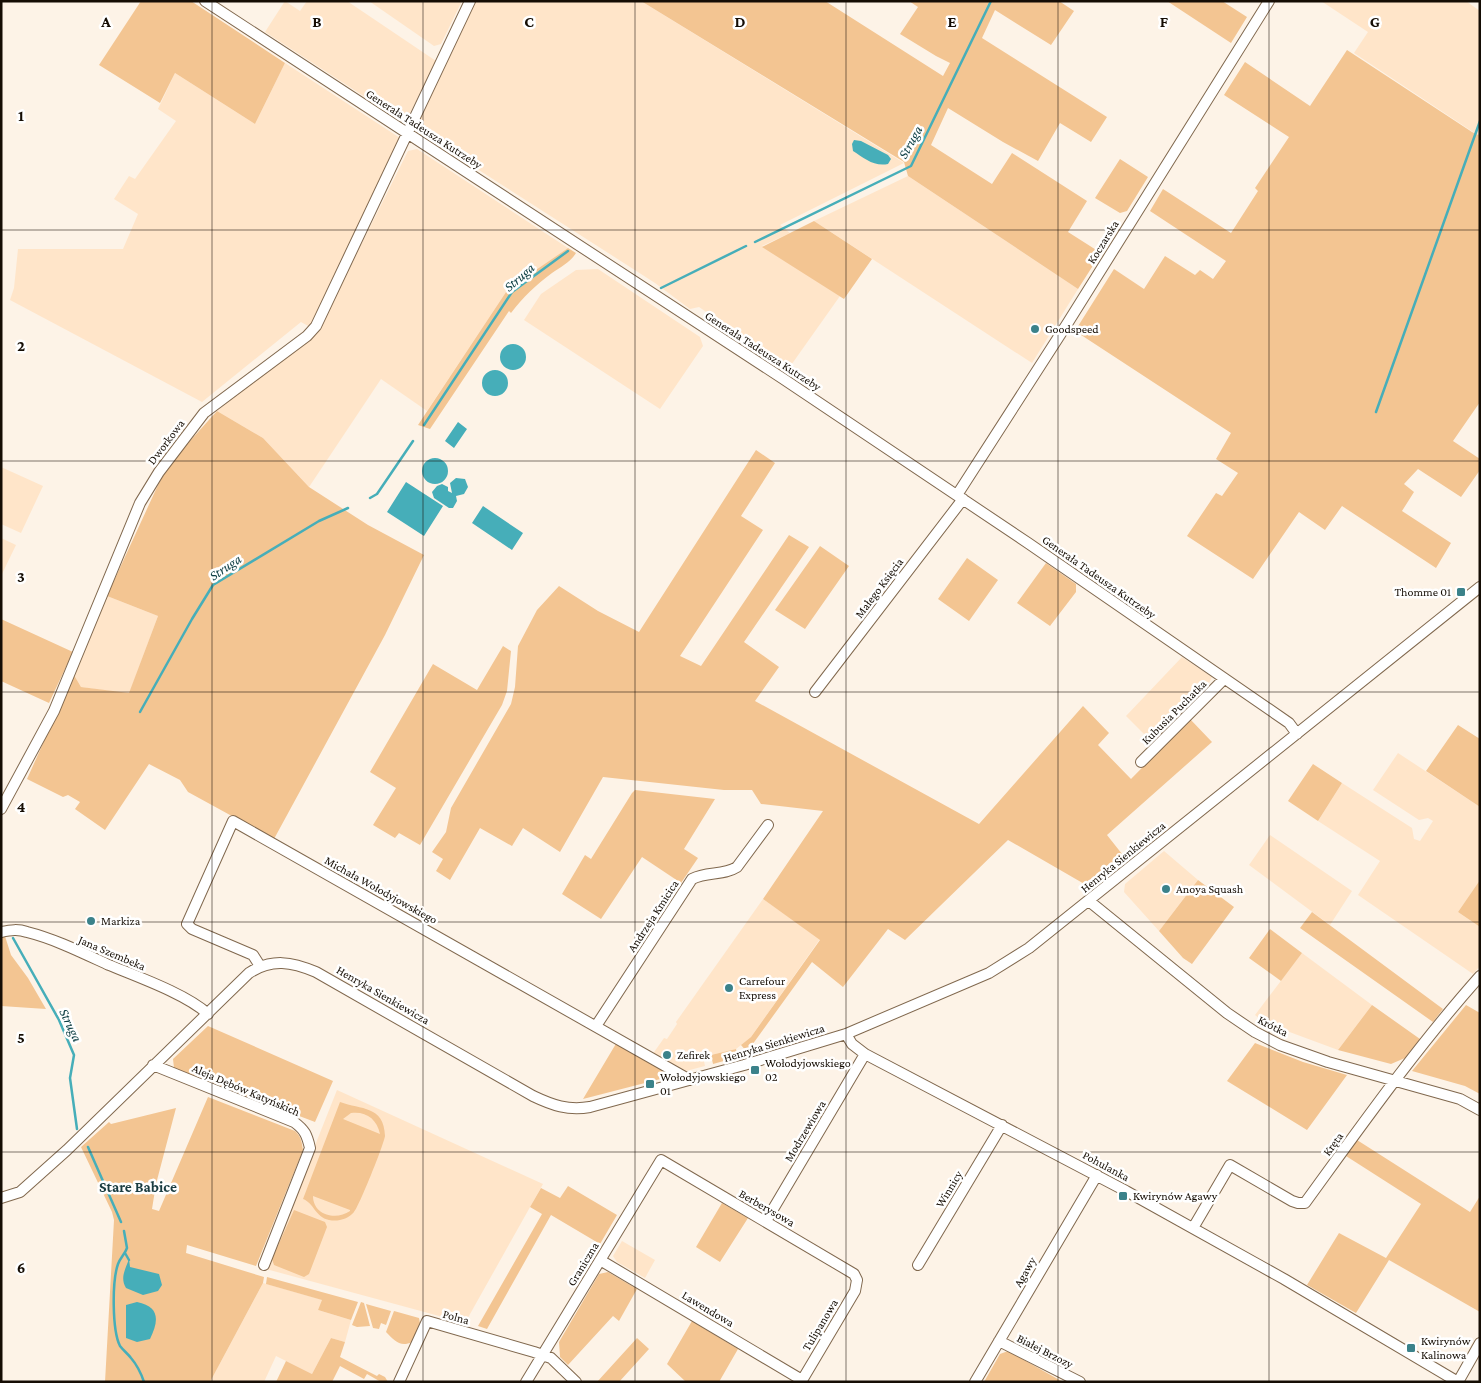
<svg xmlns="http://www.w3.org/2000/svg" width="1481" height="1383" font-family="'Crimson Pro',serif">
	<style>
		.built { fill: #ffe5c9 }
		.green { fill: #f3c592; fill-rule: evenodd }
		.water { fill: #46aeb9 }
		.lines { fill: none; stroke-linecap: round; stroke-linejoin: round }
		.stream { stroke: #46aeb9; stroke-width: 2.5 }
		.minor-casing { stroke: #80684e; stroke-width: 12 }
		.minor { stroke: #fff; stroke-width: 10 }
		.grid { fill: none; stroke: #150d04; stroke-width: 1; stroke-opacity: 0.55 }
		.poi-dot { fill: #3b828a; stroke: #fff; stroke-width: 2 }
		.labels { text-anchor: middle; stroke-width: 5; stroke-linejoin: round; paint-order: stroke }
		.street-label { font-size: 12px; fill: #150d04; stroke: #fff }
		.poi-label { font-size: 12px; fill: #150d04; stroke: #fff; text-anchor: start }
		.water-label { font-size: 14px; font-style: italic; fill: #114146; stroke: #fff }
		.quarter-label { font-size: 15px; font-weight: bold; fill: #1a3c40; stroke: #fff }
		.grid-label { font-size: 16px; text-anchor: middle; font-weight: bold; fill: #150d04; stroke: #fff; stroke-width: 5; stroke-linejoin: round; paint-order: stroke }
	</style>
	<rect width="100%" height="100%" fill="#fdf3e7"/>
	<path class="built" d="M285,1L300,11L307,1H347L436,61L405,123L265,32Z
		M369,1H462L441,44L434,46Z
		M474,1H641L904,163L780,225L790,233L762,246L840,296L789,368L699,307L690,309L655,283L415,129L414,123Z
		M1321,1H1466L1480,11L1479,136L1354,53L1368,32Z
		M285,63L400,138L310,327L301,322L202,402L10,300L14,288L18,249H123L138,214L114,199L129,176L135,179L176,121L158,109L175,73L255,124Z
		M417,149L568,248L508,289L427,411L381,379L309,487L263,438L217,411L314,332L326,315L408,151Z
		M908,176L1078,289L1032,363L814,221Z
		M598,269L700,337L703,346L660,409L524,320L541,294L576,270Z
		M1,467L43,486L21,533L1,524Z
		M1,538L16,545L1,576Z
		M107,596L158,616L129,694L81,687L74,675Z
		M1182,657L1212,677L1209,683L1152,742L1126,716Z
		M1398,753L1480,807V880L1458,912L1480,927V966L1473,974L1358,895L1380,861L1318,821L1342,783L1412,828L1414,839L1420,841L1433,821L1428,818L1419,820L1373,790Z
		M1270,835L1352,891L1330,925L1249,865Z
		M1164,851L1198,880L1159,931L1124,892L1125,884Z
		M763,899L820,939L751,1037L736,1049L703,1057L705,1066L682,1072L652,1055L664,1038L667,1039L677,1024L676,1022Z
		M1302,953L1372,1005L1338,1050L1265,1023L1255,1015Z
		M337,1090L543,1184L465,1323L266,1269Z
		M622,1241L655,1260L645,1278L617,1262L613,1256Z
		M263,1283L323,1300L318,1310L351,1320L345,1342L331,1338L312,1374L276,1356L264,1382H210Z"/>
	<path class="green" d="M141,1H191L285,63L255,124L175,73L160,103L99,65Z
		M641,1H825L943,76L950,63L936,56L900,34L918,7L909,1H1059L1074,11L1051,45L995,10L982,38L1107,117L1091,142L1060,123L1038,161L1003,142L948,108L931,145L992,184L1012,153L1087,201L1068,232L1101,253L1078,289L908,176L904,162Z
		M1167,1H1222L1247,17L1231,43Z
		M1347,50L1472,132L1478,135L1480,133V402L1453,441L1480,459V470L1461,497L1418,469L1404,484L1414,492L1402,511L1451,543L1436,568L1342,506L1325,530L1299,512L1253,579L1187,536L1216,493L1222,496L1238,473L1216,459L1231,433L1075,331L1114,269L1144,289L1165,256L1195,275L1200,270L1213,279L1226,261L1150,211L1163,189L1231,233L1258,191L1255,188L1289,137L1224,95L1245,62L1310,106Z
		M1120,159L1148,177L1127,211L1120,213L1095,198Z
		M814,221L872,259L844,299L762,247Z
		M568,248L576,253C570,263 560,267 552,273C536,285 523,297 511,313L509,311L430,429L418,425L508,289Z
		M217,411L263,438L309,487L368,525L424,555L385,635L274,839L188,792L180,780L149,764L105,830L75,809L80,802L68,795L63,797L27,779L74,675L81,687L129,693L158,616L107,596L158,485L171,462Z
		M756,450L775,463L741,516L763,530L680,656L701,666L789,535L809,547L744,642L779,667L755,701L979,824L1083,706L1109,733L1098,745L1131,779L1190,719L1212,742L1107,835L1126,859L1093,889L1008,840L905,940L888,929L843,987L812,962L747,1052L741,1045L751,1037L820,940L763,899L823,811L761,804L752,790H724L603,777L560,852L523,828L512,846L480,828L450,880L436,871L443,859L432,852L446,832L451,808L511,704L515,687L518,646L537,610L559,586L598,611L639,632Z
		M820,546L849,566L805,629L775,610Z
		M967,558L998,580L969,621L938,599Z
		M1046,563L1076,584V592L1050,626L1017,603Z
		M1,619L73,652L49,703L1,681Z
		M503,646L511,651L507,691L502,705L420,845L399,833L395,838L373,825L396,788L370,772L433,664L477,690Z
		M1458,725L1480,739V807L1426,771Z
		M1313,764L1342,783L1318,821L1288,801Z
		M635,790L715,799L684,849L698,858L681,883L642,857L601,919L562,894L585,855L591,859L632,793Z
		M1198,880L1234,907L1192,964L1183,958L1159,931Z
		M1480,880V927L1458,912Z
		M1312,912L1443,1009L1433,1022L1300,928Z
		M1270,929L1302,953L1281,981L1249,958Z
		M4,933L11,955L28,978L46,1009L1,1006V934Z
		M1372,1005L1420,1039L1405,1058L1391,1064L1338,1050Z
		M1466,1005L1480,1013V1094L1465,1086L1412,1071Z
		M208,1026L333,1081L315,1122L174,1068L173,1059Z
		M617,1042L671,1073L672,1076L583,1099Z
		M1255,1043L1303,1062L1347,1075L1307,1130L1227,1081Z
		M736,1049L738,1057L713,1064L711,1055Z
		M208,1097L295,1131C301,1136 302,1143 303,1150L256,1266L187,1245L186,1253L264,1277L263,1283L210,1382H105L114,1220L112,1212L81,1147L109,1122L111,1124L176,1108L156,1184L152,1209L159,1211Z
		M340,1102C361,1110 384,1105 385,1136C384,1144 359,1207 354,1212C348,1219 338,1222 329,1220C315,1217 314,1203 303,1199ZM351,1113C366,1111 377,1119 380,1134L343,1119ZM313,1196L350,1210V1211C336,1221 313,1215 313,1196Z
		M1357,1140L1470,1212L1480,1196V1312L1389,1260L1356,1313L1307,1285L1339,1233L1386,1258L1421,1204L1346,1156Z
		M568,1186L617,1215L600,1244L551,1215L487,1329L478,1326L542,1214L530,1207L541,1188L560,1198Z
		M722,1203L748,1218L720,1262L696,1247Z
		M294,1210L325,1222L327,1227L309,1274L304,1277L274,1265L272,1259Z
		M608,1272L637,1289L619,1321L613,1316L568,1365L560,1357L559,1342L599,1274Z
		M267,1277L358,1302L351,1320L318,1310L322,1300L266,1284Z
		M361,1302L364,1303L370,1326L357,1327L352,1325Z
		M366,1304L391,1311L386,1325L381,1323L379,1329L373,1328Z
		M394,1311L419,1318L420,1323L412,1342C400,1348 394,1340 386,1332Z
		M692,1321L738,1349L719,1382H686L667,1364Z
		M331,1338L345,1342L340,1357L377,1376L379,1374L385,1377L388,1382H381L367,1374L364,1379L340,1366L332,1382H276L286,1361L312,1374Z
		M637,1338L649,1349L619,1382H597Z
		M1008,1351L1063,1382H984L1000,1354Z"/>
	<path class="water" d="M854,140L861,141L888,155L891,159L888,164C874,167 864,158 853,151L852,144Z
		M500 357a13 13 0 1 1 26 0a13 13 0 1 1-26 0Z
		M482 383a13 13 0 1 1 26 0a13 13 0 1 1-26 0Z
		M458,422L467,429L454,448L445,441Z
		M422 471a13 13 0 1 1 26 0a13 13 0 1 1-26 0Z
		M456,478L465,479L468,487L464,494L456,496L457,501L453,508H449L434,498L432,492L437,486L442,484L448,487V491L452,493L450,483Z
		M406,482L443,506L424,536L387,512Z
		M483,506L523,533L512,550L472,523Z
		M129,1259L130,1267L159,1274L162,1285L158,1291L143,1295L126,1288C120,1278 125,1270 129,1259Z
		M137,1302C160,1307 159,1320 150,1339L137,1342L126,1338V1305Z"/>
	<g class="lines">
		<path class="stream" d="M755,242L911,166L991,1
			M661,288L746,246
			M1376,412L1480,121
			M424,425L512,292L568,251
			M370,498L377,494L413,441
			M140,712L192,619L213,585L319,521L348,508
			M13,938L59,1020L74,1055L70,1078L77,1129
			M88,1147L121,1222
			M124,1231L127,1248C125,1254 120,1258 118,1264C112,1281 112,1330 120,1346C123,1350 128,1354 131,1358C137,1365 141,1373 144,1382
			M125,1253L129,1260"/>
		<g class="minor-casing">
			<path id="minor" d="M205,1L782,378L1028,543L1289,723L1297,734
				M957,495L1067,324L1269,1
				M815,692L963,499
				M1141,762L1224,679
				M1,809L54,711L140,503L159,472L204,413L307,336L316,326L470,1
				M1089,901L1227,1013L1255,1032L1280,1045L1328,1062L1460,1099L1480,1110
				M1,932C11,930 18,929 27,932C55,939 83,953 109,965C138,977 186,994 208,1014
				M260,966L253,955L192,929L187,924L233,821L690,1080
				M596,1026L692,879C707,871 723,876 737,867L768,825
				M846,1034L852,1044L865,1054L1126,1191L1284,1279L1458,1382
				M153,1065L294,1122C305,1130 307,1135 310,1148L264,1265
				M1,1198L20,1192L67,1150L249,973C272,958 292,962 316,972L533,1096C552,1105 568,1111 590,1107L744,1065L846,1034L989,973L1029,948L1480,587
				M766,1221L865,1054
				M1193,1228L1230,1165L1292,1201L1298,1203H1305C1361,1126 1416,1048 1480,976
				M600,1260L802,1380
				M918,1265L1002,1125
				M999,1341L1080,1382
				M399,1382L427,1321L534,1352L551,1358L576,1382
				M526,1382L661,1160L854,1274L857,1280L855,1291L801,1382
				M975,1382L1097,1175
				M1458,1382L1480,1343"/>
		</g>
		<use href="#minor" class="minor"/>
	</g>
	<path class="grid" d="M212,1V1382M423,1V1382M635,1V1382M846,1V1382M1058,1V1382M1269,1V1382M1,230H1480M1,461H1480M1,692H1480M1,922H1480M1,1152H1480"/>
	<g class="poi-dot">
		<circle cx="1035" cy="329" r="5"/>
		<rect x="1456" y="587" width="10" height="10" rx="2.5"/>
		<circle cx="1166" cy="889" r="5"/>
		<circle cx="91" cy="921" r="5"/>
		<circle cx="729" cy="988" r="5"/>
		<circle cx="667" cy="1055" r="5"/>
		<rect x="750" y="1065" width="10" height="10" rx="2.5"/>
		<rect x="645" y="1079" width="10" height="10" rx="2.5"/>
		<rect x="1118" y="1191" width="10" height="10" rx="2.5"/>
		<rect x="1406" y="1343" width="10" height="10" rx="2.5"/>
	</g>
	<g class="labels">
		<g class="street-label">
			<text transform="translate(424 129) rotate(33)" y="4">Generała Tadeusza Kutrzeby</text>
			<text transform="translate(1103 242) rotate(-58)" y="4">Koczarska</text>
			<text transform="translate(763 351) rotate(33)" y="4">Generała Tadeusza Kutrzeby</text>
			<text transform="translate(166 442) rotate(-53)" y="4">Dworkowa</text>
			<text transform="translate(1099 577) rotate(35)" y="4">Generała Tadeusza Kutrzeby</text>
			<text transform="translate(879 588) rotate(-53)" y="4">Małego Księcia</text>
			<text transform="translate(1174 712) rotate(-45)" y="4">Kubusia Puchatka</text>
			<text transform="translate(1123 857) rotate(-39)" y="4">Henryka Sienkiewicza</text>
			<text transform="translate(381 890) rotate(29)" y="4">Michała Wołodyjowskiego</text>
			<text transform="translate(653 916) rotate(-57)" y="4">Andrzeja Kmicica</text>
			<text transform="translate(112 953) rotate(23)" y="4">Jana Szembeka</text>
			<text transform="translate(383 995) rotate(30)" y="4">Henryka Sienkiewicza</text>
			<text transform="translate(1273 1026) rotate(27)" y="4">Krótka</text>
			<text transform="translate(774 1043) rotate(-17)" y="4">Henryka Sienkiewicza</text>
			<text transform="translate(246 1090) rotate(23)" y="4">Aleja Dębów Katyńskich</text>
			<text transform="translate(805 1131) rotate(-59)" y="4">Modrzewiowa</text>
			<text transform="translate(1333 1144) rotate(-54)" y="4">Kręta</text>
			<text transform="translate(1106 1166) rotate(28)" y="4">Pohulanka</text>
			<text transform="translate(949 1189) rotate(-59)" y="4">Winnicy</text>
			<text transform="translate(767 1208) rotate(30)" y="4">Berberysowa</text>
			<text transform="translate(583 1264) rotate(-59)" y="4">Graniczna</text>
			<text transform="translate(1025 1272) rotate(-60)" y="4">Agawy</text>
			<text transform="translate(708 1309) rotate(31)" y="4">Lawendowa</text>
			<text transform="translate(456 1317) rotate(16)" y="4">Polna</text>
			<text transform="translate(820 1325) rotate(-59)" y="4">Tulipanowa</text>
			<text transform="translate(1045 1351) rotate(27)" y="4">Białej Brzozy</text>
		</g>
		<g class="poi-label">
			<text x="1045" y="333">Goodspeed</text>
			<text x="1451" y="596" text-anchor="end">Thomme 01</text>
			<text x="1176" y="893">Anoya Squash</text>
			<text x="101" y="925">Markiza</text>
			<text x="739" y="985">Carrefour<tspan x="739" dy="14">Express</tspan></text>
			<text x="677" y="1059">Zefirek</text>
			<text x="765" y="1067">Wołodyjowskiego<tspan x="765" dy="14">02</tspan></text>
			<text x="660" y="1081">Wołodyjowskiego<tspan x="660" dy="14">01</tspan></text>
			<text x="1133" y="1200">Kwirynów Agawy</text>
			<text x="1421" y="1345">Kwirynów<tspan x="1421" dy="14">Kalinowa</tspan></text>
		</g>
		<g class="water-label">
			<text transform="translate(910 142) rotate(-61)" y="5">Struga</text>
			<text transform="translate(519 277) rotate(-41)" y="5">Struga</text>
			<text transform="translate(225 567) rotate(-34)" y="5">Struga</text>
			<text transform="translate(71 1025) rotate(65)" y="5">Struga</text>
		</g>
		<g class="quarter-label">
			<text x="138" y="1192">Stare Babice</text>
		</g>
	</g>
	<g class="grid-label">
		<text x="106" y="27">A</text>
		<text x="317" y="27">B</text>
		<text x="529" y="27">C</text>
		<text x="740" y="27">D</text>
		<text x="952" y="27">E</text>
		<text x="1164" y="27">F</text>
		<text x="1375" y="27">G</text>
		<text x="21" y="121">1</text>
		<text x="21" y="351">2</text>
		<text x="21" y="582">3</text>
		<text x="21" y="812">4</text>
		<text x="21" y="1043">5</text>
		<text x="21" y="1273">6</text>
	</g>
	<rect width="1481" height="1383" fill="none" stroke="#150d04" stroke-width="5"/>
</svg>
